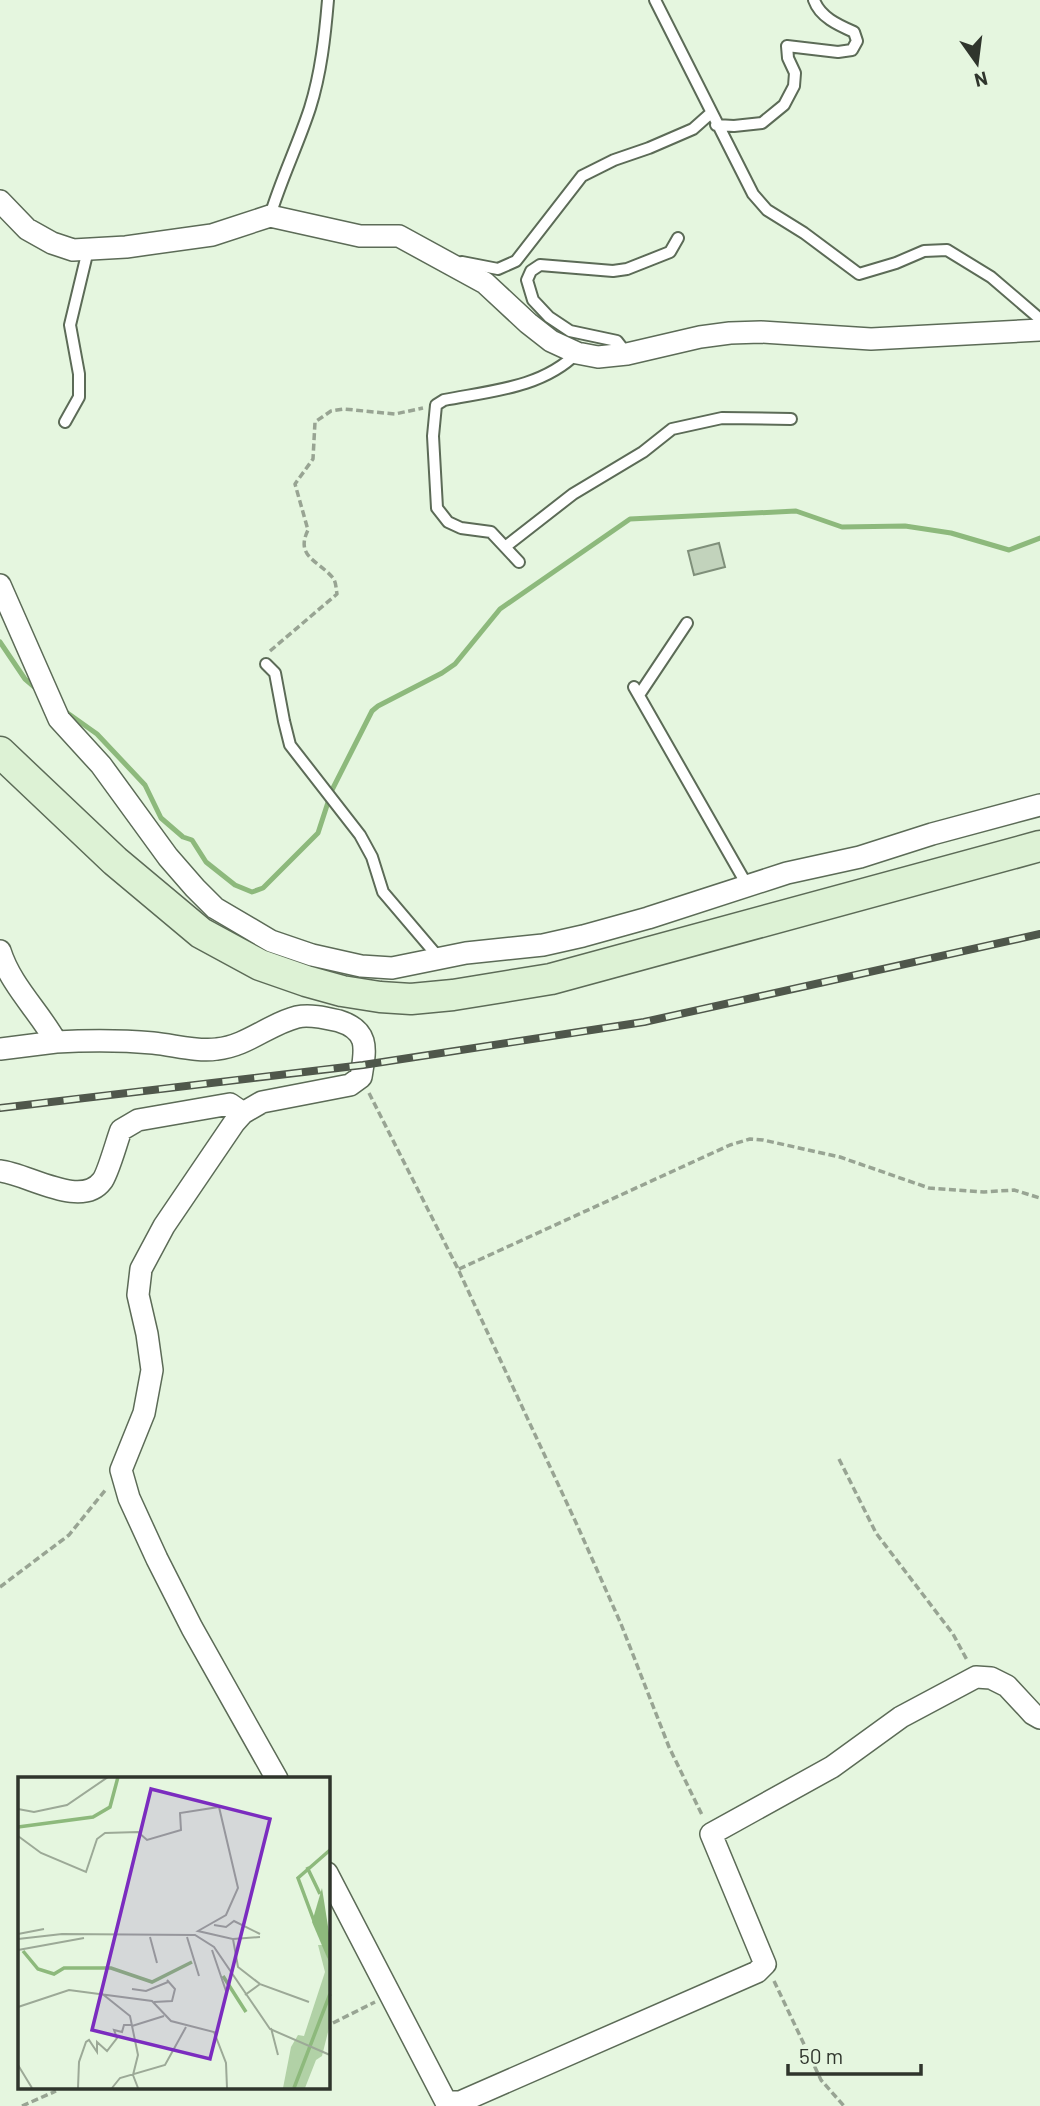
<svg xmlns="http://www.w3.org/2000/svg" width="1040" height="2106" font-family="Barlow,sans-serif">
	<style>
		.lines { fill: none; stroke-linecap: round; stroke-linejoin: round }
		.stream { stroke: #8db97c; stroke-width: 5 }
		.building { fill: #c2d3bc; stroke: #7f8f7a; stroke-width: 2 }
		.service-casing { stroke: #5c6b57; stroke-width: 14 }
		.minor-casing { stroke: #5c6b57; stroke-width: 24 }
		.secondary-casing { stroke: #5c6b57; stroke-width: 33 }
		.path { stroke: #98a493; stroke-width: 3.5; stroke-dasharray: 7 3.5; stroke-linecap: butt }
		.service { stroke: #fff; stroke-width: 10 }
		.minor { stroke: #fff; stroke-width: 21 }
		.secondary { stroke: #ddf2d5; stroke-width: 30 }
		.rail-casing { stroke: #4f574b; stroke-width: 8 }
		.rail { stroke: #e5f6df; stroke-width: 5; stroke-dasharray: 16; stroke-linecap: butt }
		.inset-river { fill: none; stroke: #8db97c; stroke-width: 3.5 }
		.inset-road { fill: none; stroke: #9ca997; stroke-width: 2 }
		.view { fill: #7b2cbf; fill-opacity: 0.15; stroke: #7b2cbf; stroke-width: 3.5 }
		.inset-edge { fill: none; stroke: #2f352c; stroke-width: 3.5 }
	</style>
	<rect width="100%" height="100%" fill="#e5f6df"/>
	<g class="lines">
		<path class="stream" d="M0,642L25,679L39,691
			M66,712L97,734L145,785L161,818L183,837L192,840L206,862L235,885L252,892L263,888L318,833L332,790L372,711L378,706L442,673L455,664L500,609L630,519L796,511L842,527L905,526L951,533L1009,550L1040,538"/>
	</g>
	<path class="building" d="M719,543L725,567L694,575L688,551Z"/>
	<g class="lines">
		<g class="service-casing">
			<path id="service" d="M655,0L753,194L767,210L804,233L859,274L896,263L924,251L947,250L991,277L1040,319
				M716,125L734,126L762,123L784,105L794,86L795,73L788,58L787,46L838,52L852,50L857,41L854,32C838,25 820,17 814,0
				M270,216C281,179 298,145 310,108C321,73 325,36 328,0
				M462,262L498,269L516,261L582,176L614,160L649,148L693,129L711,113
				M627,354L617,341L570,331L549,317L533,300L527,280L531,271L540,265L613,271L627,269L670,252L678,238
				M65,422L79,397V374L70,325L88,250
				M505,547L573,494L643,452L672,429L722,418L791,419
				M519,562L491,532L461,528L448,522L437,508L433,436L436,405L444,400C490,391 542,388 577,353
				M266,664L275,673L284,721L290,745L360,835L372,857L383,892L440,959
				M634,687L747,885
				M639,695L687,623"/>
		</g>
		<g class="minor-casing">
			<path id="minor" d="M0,201L27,229L52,243L73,250L126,247L212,235L270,216L360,236H399L485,283L528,323L551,341L577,353L598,357L627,354L700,337L730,333L761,332L871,339L1040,330
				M0,585L59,719L101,765L168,857L195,888L215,908L271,941L312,955L361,966L392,968L466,953L543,945L583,936L648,918L787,873L860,857L932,834L1040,805
				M0,951C11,986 39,1011 56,1042C89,1040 121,1040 153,1043C174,1045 197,1052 217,1049C247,1046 269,1024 297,1017C310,1014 326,1018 339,1021C371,1031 365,1051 361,1077L350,1085L262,1102L243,1113L234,1123L164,1226L141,1269L138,1295L147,1334L152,1370L144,1413L121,1470L129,1498L157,1559L192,1628L277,1779
				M0,1049L56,1042
				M0,1171C28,1174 81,1209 102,1181C108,1174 117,1140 121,1130L138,1120L230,1104L243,1113
				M327,1873L446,2102H460L757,1972L765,1964L711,1834L832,1767L901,1717L976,1677L991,1678L1007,1686L1033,1714L1040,1718"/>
		</g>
		<g class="secondary-casing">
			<path id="secondary" d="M0,752L115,861L201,933L260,965L306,981L342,991L380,997L411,999L453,995L551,979L1040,846"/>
		</g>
		<path class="path" d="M270,651L337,594C336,588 336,582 333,578C318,560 295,557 308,530L295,484L313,459L315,422L331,411L344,409L395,414L423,408
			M369,1093L458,1269L578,1527L621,1624L669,1747L703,1817
			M459,1269L730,1145L750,1139L763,1140L840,1157L929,1188L984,1192L1014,1190L1040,1198
			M839,1459L876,1533L953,1634L967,1660
			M0,1587L69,1535L107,1488
			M774,1981L821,2080L844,2106
			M333,2023L375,2002
			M22,2106L56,2091"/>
		<use href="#service" class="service"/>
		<use href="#minor" class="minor"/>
		<use href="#secondary" class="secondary"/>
		<g class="rail-casing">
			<path id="rail" d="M0,1108L363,1065L644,1022L1040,934"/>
		</g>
		<use href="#rail" class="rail"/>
	</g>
	<g transform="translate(18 1777)">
		<rect width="312" height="312" fill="#e5f6df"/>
		<path d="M300,168H305L311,185L312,247L304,279L298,283L287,311H265L273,270L280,258L286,259L307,195Z" fill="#b1d1a6"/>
		<path d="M304,111L311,156V185L294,145Z" fill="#8db97c"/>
		<path class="inset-river" d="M0,50L75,40L92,30L100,0M289,90L302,117M296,144L280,101L312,73M5,174L20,192L36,197L46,191H93L134,205L174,185M205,199L228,235M276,311L312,217"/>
		<path class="inset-road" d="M0,32L16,35L49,28L90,0M0,59L23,76L68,95L79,62L87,56L120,55L129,63L163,53L162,36L201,30L220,111L208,138L180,154L215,162L220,190L242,207M196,148L208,150L216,144L242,157M0,157L26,152M132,160L139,186M169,160L181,199M0,162L44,157L177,158L196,170L252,252L312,278M215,162L242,160M0,173L66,161M194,173L209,217M114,212L128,214L150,205M82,215L112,239L120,278L115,298L120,311M227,218L242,207L291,225M136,225L154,224L157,212L149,203M0,230L51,213L134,224L153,244L196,255L208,286L209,311M114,249L146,239M253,251L260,278M0,288L14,311M60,311L61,285L68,265L71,263L79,275V265L89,274L99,261L96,253L104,255L106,248H114M94,311L102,301L147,288L168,250"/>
		<path class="view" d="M133,12L252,42L192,282L74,253Z"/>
		<rect width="312" height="312" class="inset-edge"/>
	</g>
	<g transform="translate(977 63) rotate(166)" stroke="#e5f6df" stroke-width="5" paint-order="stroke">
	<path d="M0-5L12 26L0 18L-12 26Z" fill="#2f352c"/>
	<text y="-10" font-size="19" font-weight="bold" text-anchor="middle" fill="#2f352c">N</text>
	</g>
	<path d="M788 2064v10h133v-10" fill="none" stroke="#2f352c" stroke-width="3.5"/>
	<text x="799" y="2064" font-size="21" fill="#2f352c" stroke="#e5f6df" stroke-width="5" paint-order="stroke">50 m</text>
</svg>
